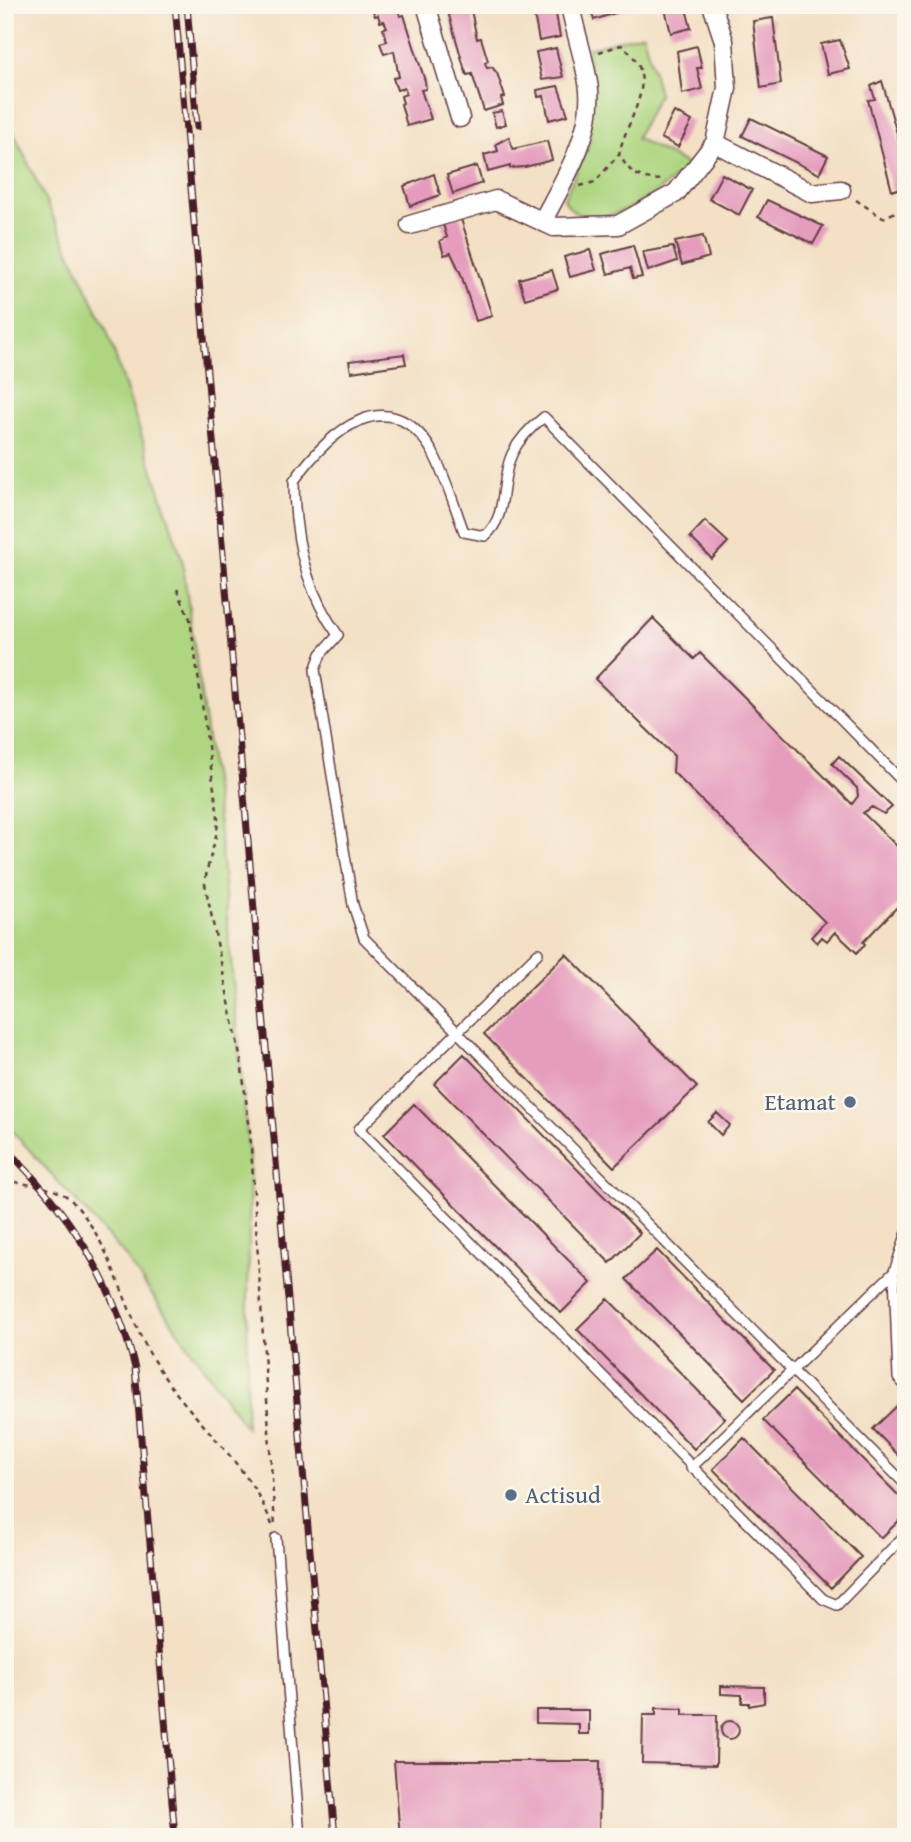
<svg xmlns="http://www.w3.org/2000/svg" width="911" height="1842" font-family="'Gentium Book Plus',serif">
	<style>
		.green { fill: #aed681; stroke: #7c7a56; stroke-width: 2 }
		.building { fill: #e59cbd }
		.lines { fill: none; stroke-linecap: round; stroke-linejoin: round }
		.lane-casing { stroke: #633c42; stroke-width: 12 }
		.street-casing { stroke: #633c42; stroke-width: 21 }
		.path { stroke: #633c42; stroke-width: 2.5; stroke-dasharray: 5 5; stroke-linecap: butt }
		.lane { stroke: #fff; stroke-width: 9 }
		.street { stroke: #fff; stroke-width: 18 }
		.rail-casing { stroke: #4a1f2b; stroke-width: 7 }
		.rail { stroke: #fbf7ec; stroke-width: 4.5; stroke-dasharray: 13; stroke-linecap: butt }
		.service-dot { fill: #5c6f8a; stroke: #fbf7ec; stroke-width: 2.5 }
		.labels { text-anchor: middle; stroke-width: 5; stroke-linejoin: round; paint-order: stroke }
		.service-label { font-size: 24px; fill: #4e5e75; stroke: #fbf7ec; text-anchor: end }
	</style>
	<rect width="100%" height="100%" fill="#fbf7ec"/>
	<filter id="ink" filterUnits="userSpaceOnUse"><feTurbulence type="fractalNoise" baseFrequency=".0143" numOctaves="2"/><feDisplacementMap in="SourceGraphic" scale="14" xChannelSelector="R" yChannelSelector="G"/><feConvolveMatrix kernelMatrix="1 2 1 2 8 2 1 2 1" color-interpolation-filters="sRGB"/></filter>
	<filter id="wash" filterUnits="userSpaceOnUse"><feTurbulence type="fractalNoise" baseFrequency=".00686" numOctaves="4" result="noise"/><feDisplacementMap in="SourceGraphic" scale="28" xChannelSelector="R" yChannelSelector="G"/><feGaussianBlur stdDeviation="1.57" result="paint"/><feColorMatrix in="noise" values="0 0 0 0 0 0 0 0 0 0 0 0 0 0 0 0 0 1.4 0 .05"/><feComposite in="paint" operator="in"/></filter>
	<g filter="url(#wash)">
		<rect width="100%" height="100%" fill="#f3e0c5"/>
		<path class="green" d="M643,34L659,94L636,138L688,165C666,189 588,247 564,199L589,144L588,48Z
			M5,114L107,331L182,559L218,817L250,1169L246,1428L122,1252L5,1123Z"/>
		<g id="blocks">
			<path class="building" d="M371,5H397L400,16L404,15L425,81L426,89L421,90L431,119L407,126L401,104L403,103L401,96L406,94L404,88L397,90L393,78L399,77L394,51L384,54L380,43L387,41L383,29L387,27L384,21L380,22L378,15L375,16Z
				M446,5H470L477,39L481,38L488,61L485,63L487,68L492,67L497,73L505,97L501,98L503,105L484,111L472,74L467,75L464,67Z
				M525,5H551L555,8L560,37L539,41L534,14L527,16Z
				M590,5H635L636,6L594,20Z
				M664,5H685L691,28L671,33Z
				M773,18L781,84L761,88L753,21Z
				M840,40L850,69L828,74L821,44Z
				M697,46L702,68H697L702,89L682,94L677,51Z
				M556,48L563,77L542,80L536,52Z
				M882,81L906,165V194L902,195L900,188L892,191L868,100L875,99L871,86Z
				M558,86L568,115L549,120L544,96L538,97L537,90Z
				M502,111L506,124L496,127L492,113Z
				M674,112L692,121L678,147L661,138Z
				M751,118L828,156L819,174L742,136Z
				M509,137L513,149L547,141L552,160L525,167L510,168V166L488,172L484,155L498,151L496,144Z
				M477,166L482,183L453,194L447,175Z
				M434,174L440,195L410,206L404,186Z
				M722,174L752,190L739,215L709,199Z
				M767,200L823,226L813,244L758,217Z
				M460,216L492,316L476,321L461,274L451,253L444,255L440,241L447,237L442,221Z
				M703,236L709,257L682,265L675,242Z
				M633,245L642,277L633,279L630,268L608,274L602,254Z
				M673,247L677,261L648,271L643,252Z
				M590,250L596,270L570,277L564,257Z
				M552,270L558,289L525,299L519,279Z
				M404,354L406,364L351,372L349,361Z
				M705,521L728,542L712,559L690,537Z
				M653,618L694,659L700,653L852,804L858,796L857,788L832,764L839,756L892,807L884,814L872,807L863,813L906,855V898L863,942L865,944L857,953L835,932L827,941L822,937L817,943L811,937L825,922L673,772L674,756L595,679Z
				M566,954L697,1087L614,1167L484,1034Z
				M464,1054L640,1233L610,1263L434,1084Z
				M414,1104L591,1283L561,1313L384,1134Z
				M717,1113L730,1125L721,1135L708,1122Z
				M657,1250L774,1370L744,1399L626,1279Z
				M608,1299L725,1418L694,1449L577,1329Z
				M794,1390L906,1503V1514L881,1538L763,1420Z
				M903,1400L906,1402V1463L873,1429Z
				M744,1438L861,1557L831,1588L713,1469Z
				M721,1686L764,1687V1703L749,1706V1703H742V1695L721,1694Z
				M656,1708L683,1709V1715H717L716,1765L642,1763L643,1715H656Z
				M536,1710H589V1734H579V1724L536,1723Z
				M721 1730a9 9 0 1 1 18 0a9 9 0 1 1-18 0Z
				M394,1761H600L599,1837H400Z"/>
		</g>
	</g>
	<g filter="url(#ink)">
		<use href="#blocks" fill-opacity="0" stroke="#633c42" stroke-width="2"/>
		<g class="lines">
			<g class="lane-casing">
				<path id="lane" d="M906,785L544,417C531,427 519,439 512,454C499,481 509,516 485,536L464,532C454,505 446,477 432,451C389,378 328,433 294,481C294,536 305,590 338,635L321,654L315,670L353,905L364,938L906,1485
					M538,953L359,1129L823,1599L837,1605L906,1534
					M894,1272L898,1378L906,1386
					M691,1468L894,1272L906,1235
					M276,1538L300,1837"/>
			</g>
			<g class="street-casing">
				<path id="street" d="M426,5L460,118
					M715,143L812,193L841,190
					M542,222C562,183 593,136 589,90C586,62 575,33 570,5
					M410,225L496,200L554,227L618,225L676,193L715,143L727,88L724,41L712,5"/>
			</g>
			<path class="path" d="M905,47L906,46
				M599,52L621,45C664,77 628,114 619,154C631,176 640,179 665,180
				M580,186L595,182L619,154
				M856,200L883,218L906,207
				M177,589L190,619L218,817C218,841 207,860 205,884L241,1061L250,1131L275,1526
				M5,1180C25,1185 57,1186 71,1200C114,1245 123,1310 154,1361C188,1419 249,1461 272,1525"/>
			<use href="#lane" class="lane"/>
			<use href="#street" class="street"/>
			<g class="rail-casing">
				<path id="rail" d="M175,5L335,1837
					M187,5L197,127
					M5,1148C69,1211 113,1280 135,1368L175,1837"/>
			</g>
			<use href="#rail" class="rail"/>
		</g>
	</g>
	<g class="service-dot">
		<circle cx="850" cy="1102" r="7"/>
		<circle cx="511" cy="1495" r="7"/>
	</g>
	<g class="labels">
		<g class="service-label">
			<text x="836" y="1110">Etamat</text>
			<text x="525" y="1503" text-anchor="start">Actisud</text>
		</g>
	</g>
	<rect width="911" height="1842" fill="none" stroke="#fbf7ec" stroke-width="28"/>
</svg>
